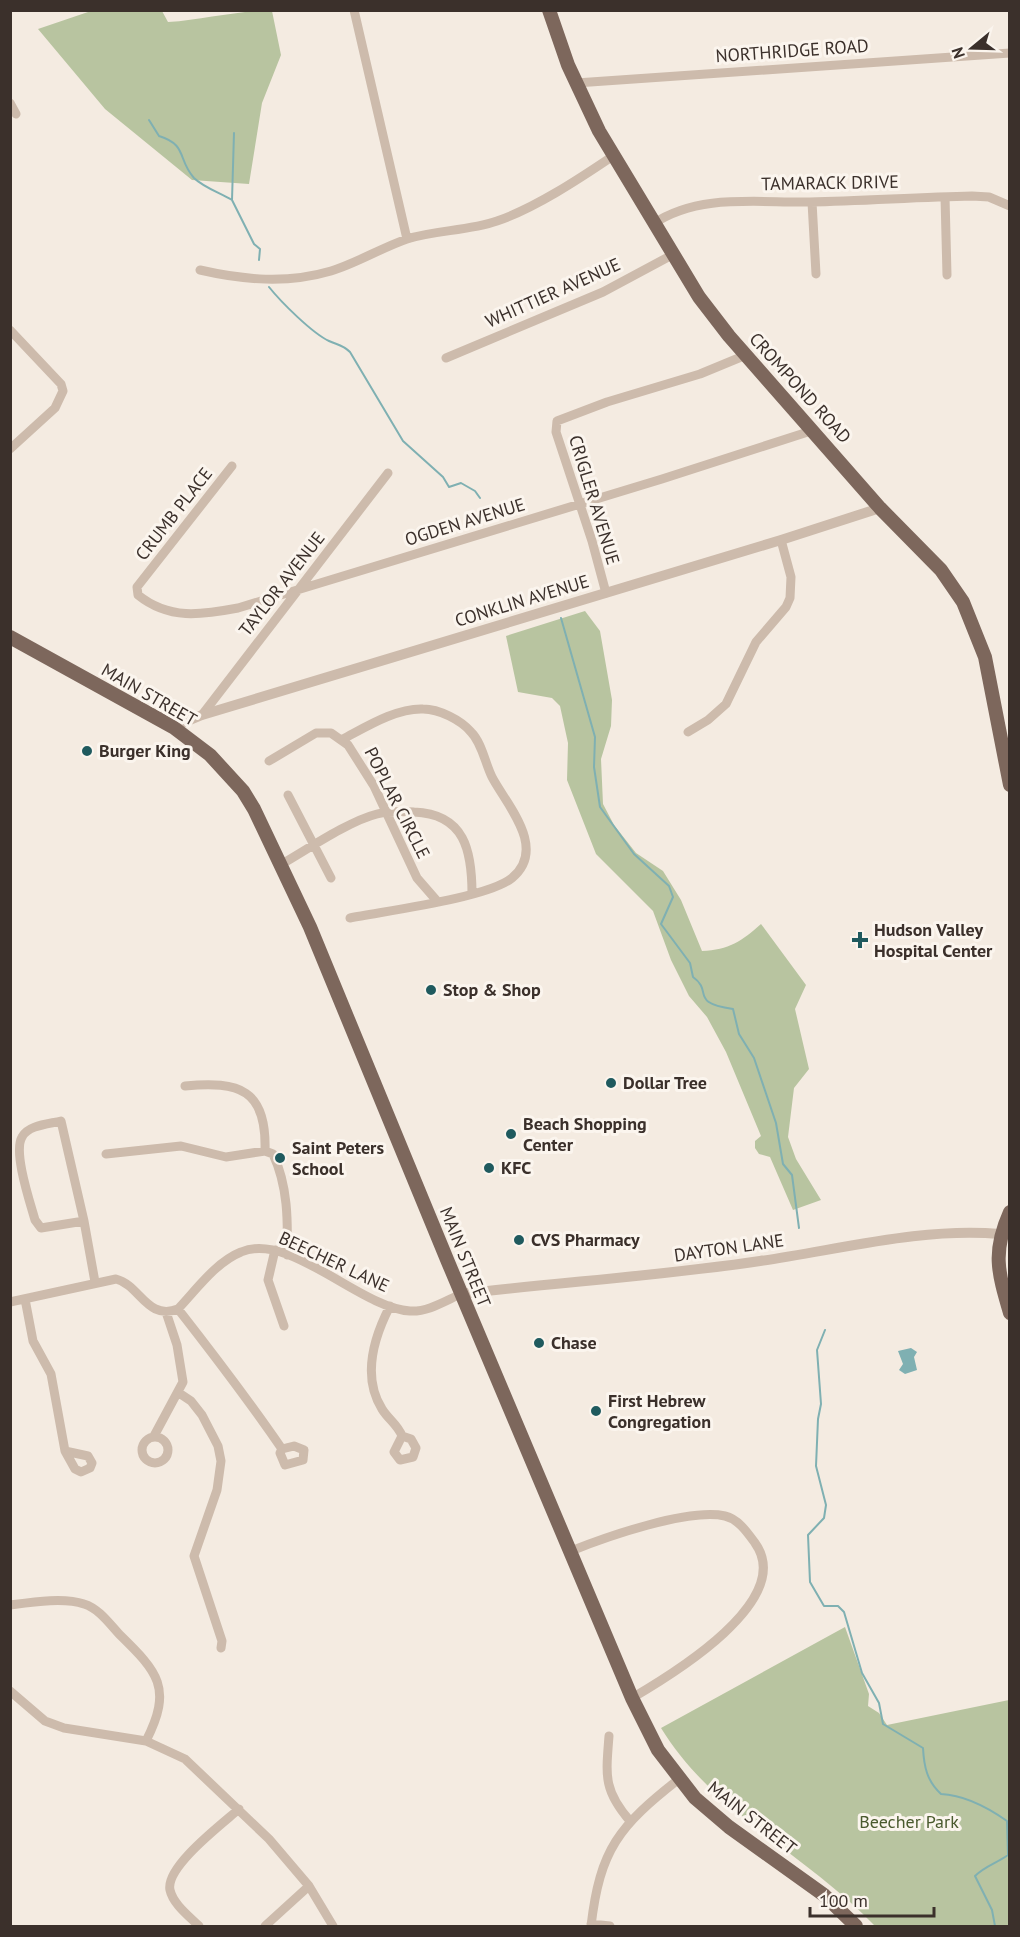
<svg xmlns="http://www.w3.org/2000/svg" width="1020" height="1937" font-family="'PT Sans',sans-serif">
	<style>
		.green { fill: #b8c4a0 }
		.water { fill: #7fb0b2 }
		.lines { fill: none; stroke-linecap: round; stroke-linejoin: round }
		.stream { stroke: #7fb0b2; stroke-width: 2 }
		.minor { stroke: #cdbbac; stroke-width: 9 }
		.tertiary { stroke: #cdbbac; stroke-width: 10 }
		.primary { stroke: #7d675c; stroke-width: 14 }
		.poi-dot { fill: #1f5a5e; stroke: #fbf5ee; stroke-width: 2 }
		.labels { text-anchor: middle; stroke-width: 6; stroke-linejoin: round; paint-order: stroke }
		.street-label { font-size: 18px; fill: #3b302b; stroke: #fbf5ee }
		.poi-label { font-size: 18px; font-weight: bold; fill: #3b302b; stroke: #fbf5ee; text-anchor: start }
		.park-label { font-size: 18px; fill: #4a5a2e; stroke: #fbf5ee }
	</style>
	<rect width="100%" height="100%" fill="#f4ebe1"/>
	<path class="green" d="M91,11H162L168,22C203,20 237,10 272,11L281,55L262,103L249,184L192,180L105,109L38,29Z
		M585,611L600,631L612,700L611,726L601,759L603,804L614,825L636,853L663,871L681,900L702,951C729,950 742,941 761,924L806,985L795,1009L809,1069L794,1088L788,1137L796,1159L821,1200L793,1210L770,1157L759,1154L755,1148V1141L761,1136L726,1052L707,1017L689,996L671,960L653,911L596,854L567,780L568,743L560,706L552,698L518,692L506,636Z
		M845,1627L869,1694L868,1706L879,1713L887,1725L1009,1700V1926H875C807,1855 713,1813 661,1728Z"/>
	<path class="water" d="M911,1348L917,1352L914,1357L917,1370L905,1374L899,1370L903,1364L898,1351Z"/>
	<g class="lines">
		<path class="stream" d="M149,120L159,136C188,145 177,159 194,178C203,187 220,193 232,200
			M234,133L232,200L254,244L260,249L259,260
			M269,287C281,302 312,333 329,341C338,345 343,345 350,352L403,441L443,477L449,487L461,483L475,491L480,498
			M561,618L595,737L594,767L600,807L634,854L669,886L673,897L661,924L690,963L693,977C714,992 688,1002 733,1009L739,1034L754,1058L776,1123L783,1164L792,1175L799,1228
			M825,1330L817,1350L821,1404L818,1419L816,1466L826,1505L824,1518L808,1535L810,1582L824,1606H838L844,1612L862,1673L879,1703L883,1724L923,1748C924,1767 927,1781 941,1794C965,1795 987,1807 1007,1821L1008,1855C997,1863 985,1866 975,1876L992,1910L995,1926"/>
		<path class="minor" d="M354,10L407,239
			M576,83L1010,53
			M10,103L16,114
			M945,197L947,275
			M812,202L816,274
			M653,224C699,193 758,203 810,202C864,201 918,197 972,196L989,197L1010,206
			M200,270C244,280 287,284 331,271C357,263 381,248 407,239C436,230 468,231 497,221C535,208 579,179 613,156
			M10,330L61,384L63,391L55,408L10,449
			M446,358L603,292L672,255
			M232,466L137,587L138,595C169,620 201,615 238,608L662,479L814,430
			M606,593L592,541L556,432L557,421L607,402L700,374L746,355
			M202,715L388,473
			M688,732L708,720L726,704L756,642L786,607L790,598L791,577L781,540
			M343,739C366,727 396,708 423,709C439,709 461,720 471,732C482,743 485,763 492,777C506,804 548,848 512,878C488,898 385,911 350,918
			M269,761L316,733H331L348,745L374,786L417,878L437,901
			M288,795L331,878
			M282,864C308,849 349,821 377,814C389,811 401,811 414,812C465,814 472,851 472,894
			M185,1086C239,1081 267,1089 265,1151
			M61,1121L84,1221L41,1228L35,1220C30,1202 13,1152 22,1137C28,1125 49,1124 61,1121Z
			M106,1154L181,1146L226,1157L265,1151L273,1154C288,1186 288,1221 287,1255
			M84,1221L95,1282
			M275,1250L268,1280L284,1326
			M25,1299L33,1341L51,1374L65,1451
			M10,1302L116,1279C140,1285 147,1321 178,1309C196,1290 216,1262 241,1252C289,1231 360,1308 410,1311C428,1312 445,1301 461,1294
			M390,1306C374,1337 362,1377 382,1409C388,1419 398,1425 402,1436
			M178,1309C214,1355 249,1401 282,1449
			M179,1393L191,1401L202,1415L218,1446L221,1461L217,1490L194,1556L222,1641L221,1648
			M154,1436L183,1382L177,1345L166,1312
			M402,1436L411,1439L416,1448L413,1457L400,1460L394,1452Z
			M142 1450a13 13 0 1 1 26 0a13 13 0 1 1-26 0Z
			M294,1446L304,1450L303,1460L285,1465L280,1453L282,1449Z
			M65,1451L88,1456L92,1463L90,1468L81,1472L75,1469Z
			M571,1551C606,1537 688,1508 725,1516C738,1519 747,1532 755,1543C796,1600 673,1674 632,1698
			M10,1605C32,1602 64,1597 84,1604C98,1608 109,1623 119,1634C158,1672 173,1688 146,1741
			M10,1691L45,1721L64,1728L146,1741L185,1759L269,1839L309,1886L333,1926
			M609,1736C606,1775 603,1790 630,1821
			M591,1924L610,1926
			M199,1926C189,1916 173,1904 170,1890C165,1867 222,1824 239,1809
			M265,1926L309,1886
			M591,1926C600,1849 619,1826 679,1779"/>
		<path class="tertiary" d="M173,727L202,715L781,540L880,508
			M461,1294C561,1282 661,1276 760,1261C838,1250 921,1227 1000,1234"/>
		<path class="primary" d="M549,10L568,65L599,131L699,297L729,336L880,508L941,570L963,602L985,657L1010,785
			M10,637L173,727L210,755L243,791L254,809L310,927L448,1262L632,1698L658,1750L695,1798L729,1827L824,1895L856,1926
			M1010,1212C992,1252 998,1272 1010,1313"/>
	</g>
	<g class="poi-dot">
		<circle cx="87" cy="751" r="6"/>
		<path d="M857 931h6v6h6v6h-6v6h-6v-6h-6v-6h6z"/>
		<circle cx="431" cy="990" r="6"/>
		<circle cx="611" cy="1083" r="6"/>
		<circle cx="511" cy="1134" r="6"/>
		<circle cx="280" cy="1158" r="6"/>
		<circle cx="489" cy="1168" r="6"/>
		<circle cx="519" cy="1240" r="6"/>
		<circle cx="539" cy="1343" r="6"/>
		<circle cx="596" cy="1411" r="6"/>
	</g>
	<g class="labels">
		<g class="street-label">
			<text transform="translate(792 51) rotate(-4)" y="6">NORTHRIDGE ROAD</text>
			<text transform="translate(830 183) rotate(-1)" y="6">TAMARACK DRIVE</text>
			<text transform="translate(553 293) rotate(-24)" y="6">WHITTIER AVENUE</text>
			<text transform="translate(800 388) rotate(48)" y="6">CROMPOND ROAD</text>
			<text transform="translate(594 500) rotate(73)" y="6">CRIGLER AVENUE</text>
			<text transform="translate(174 514) rotate(-52)" y="6">CRUMB PLACE</text>
			<text transform="translate(465 522) rotate(-17)" y="6">OGDEN AVENUE</text>
			<text transform="translate(282 584) rotate(-52)" y="6">TAYLOR AVENUE</text>
			<text transform="translate(522 601) rotate(-17)" y="6">CONKLIN AVENUE</text>
			<text transform="translate(149 695) rotate(30)" y="6">MAIN STREET</text>
			<text transform="translate(397 803) rotate(63)" y="6">POPLAR CIRCLE</text>
			<text transform="translate(729 1248) rotate(-8)" y="6">DAYTON LANE</text>
			<text transform="translate(465 1257) rotate(68)" y="6">MAIN STREET</text>
			<text transform="translate(334 1262) rotate(25)" y="6">BEECHER LANE</text>
			<text transform="translate(752 1818) rotate(38)" y="6">MAIN STREET</text>
		</g>
		<g class="poi-label">
			<text x="99" y="757">Burger King</text>
			<text x="874" y="936">Hudson Valley<tspan x="874" dy="21">Hospital Center</tspan></text>
			<text x="443" y="996">Stop &amp; Shop</text>
			<text x="623" y="1089">Dollar Tree</text>
			<text x="523" y="1130">Beach Shopping<tspan x="523" dy="21">Center</tspan></text>
			<text x="292" y="1154">Saint Peters<tspan x="292" dy="21">School</tspan></text>
			<text x="501" y="1174">KFC</text>
			<text x="531" y="1246">CVS Pharmacy</text>
			<text x="551" y="1349">Chase</text>
			<text x="608" y="1407">First Hebrew<tspan x="608" dy="21">Congregation</tspan></text>
		</g>
		<g class="park-label">
			<text x="909" y="1828">Beecher Park</text>
		</g>
	</g>
	<rect width="1020" height="1937" fill="none" stroke="#3b302b" stroke-width="24"/>
	<g transform="translate(972 48) rotate(251)" stroke="#fbf5ee" stroke-width="4.5" paint-order="stroke">
	<path d="M0-4.5L10 22L0 15L-10 22Z" fill="#3b302b"/>
	<text y="-9" font-size="16" font-weight="bold" text-anchor="middle" fill="#3b302b">N</text>
	</g>
	<path d="M810 1907v9h124v-9" fill="none" stroke="#3b302b" stroke-width="3"/>
	<text x="819" y="1907" font-size="18" fill="#3b302b" stroke="#fbf5ee" stroke-width="4.5" paint-order="stroke">100 m</text>
</svg>
